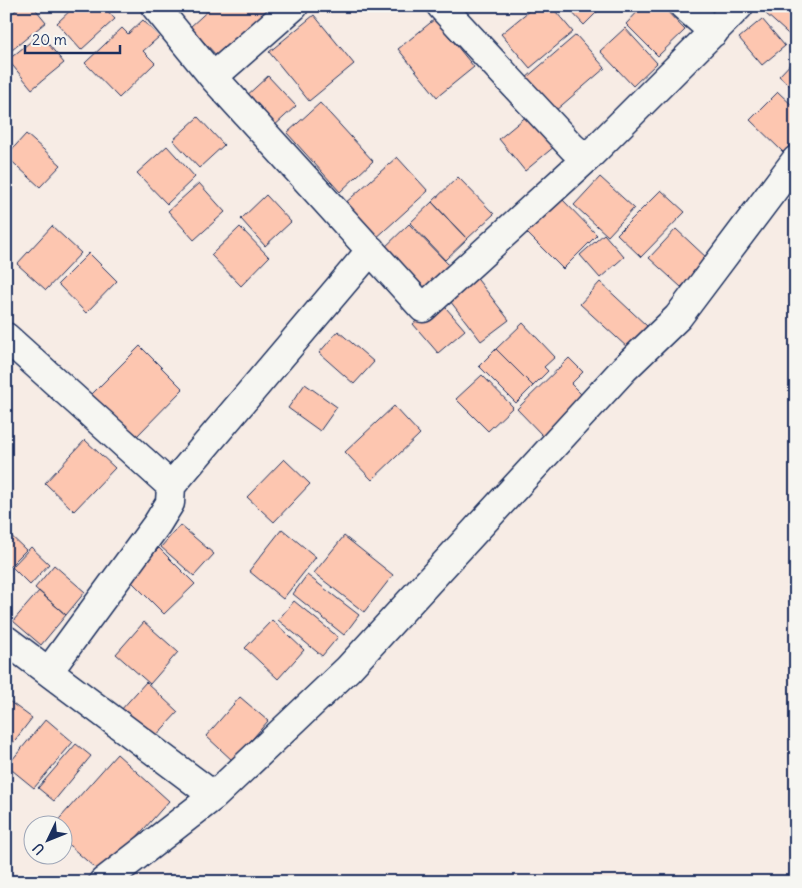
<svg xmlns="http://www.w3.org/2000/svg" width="802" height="888" font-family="Delius,sans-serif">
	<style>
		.building { fill: #fdc6b0; stroke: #1b2f5e }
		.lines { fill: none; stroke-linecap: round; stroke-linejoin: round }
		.street-casing { stroke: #1b2f5e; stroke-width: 31 }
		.street { stroke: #f6f6f2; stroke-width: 28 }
	</style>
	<rect width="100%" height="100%" fill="#f7ece5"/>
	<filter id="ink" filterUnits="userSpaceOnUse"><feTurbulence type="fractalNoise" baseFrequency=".02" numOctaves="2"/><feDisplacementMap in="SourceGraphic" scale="10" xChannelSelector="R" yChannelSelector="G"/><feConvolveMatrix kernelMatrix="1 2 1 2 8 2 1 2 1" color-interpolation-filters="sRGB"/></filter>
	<g filter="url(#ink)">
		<path class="building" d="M21,6H33L46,22L6,55V18Z
			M75,6H103L115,19L81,50L57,23Z
			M213,6H270L271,7L217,56L190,27Z
			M535,6H551L573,32L530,68L501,34Z
			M566,6H603L584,25Z
			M643,6H662L685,30L658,56L626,24Z
			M771,6H796V41L765,13Z
			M314,15L354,64L309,101L269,52Z
			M435,19L474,67L437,97L398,49Z
			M762,19L785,46L762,65L739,38Z
			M143,20L159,37L143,51L155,63L119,98L85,63L122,28L128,34Z
			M625,28L657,63L633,86L600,51Z
			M40,34L64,63L32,89L8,60Z
			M576,35L605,68L555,111L526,78Z
			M796,58V91L779,76Z
			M268,76L296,106L272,128L244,98Z
			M778,92L796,109V139L783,152L750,120Z
			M320,103L373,161L340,192L287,133Z
			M528,115L555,146L525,171L499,139Z
			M198,117L224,145L199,168L173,140Z
			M26,134L61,165L40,187L6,156Z
			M167,146L195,177L167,204L137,173Z
			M397,157L428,191L374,240L343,205Z
			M458,177L494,214L467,239L432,202Z
			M600,177L634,208L608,236L574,205Z
			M199,183L225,212L194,240L168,211Z
			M661,190L685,212L641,257L617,234Z
			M266,195L291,222L265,246L241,219Z
			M561,198L597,235L563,269L526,232Z
			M432,202L467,239L445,260L410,223Z
			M409,224L450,266L421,294L380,252Z
			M52,226L81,253L46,290L17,264Z
			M240,227L269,257L241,286L211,255Z
			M676,229L708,259L681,287L649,258Z
			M604,234L624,257L600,278L580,255Z
			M89,253L117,281L86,313L58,284Z
			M475,276L509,320L481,341L447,297Z
			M600,282L647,326L628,348L580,304Z
			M440,301L465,330L438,353L413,324Z
			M523,323L555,357L544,367L548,371L533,386L496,349Z
			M338,331L374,362L354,384L319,353Z
			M140,346L183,389L135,438L91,395Z
			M496,349L533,386L516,403L479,366Z
			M569,358L583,372L571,384L583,396L543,436L517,409Z
			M482,375L513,407L488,431L456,399Z
			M305,384L337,407L320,431L288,408Z
			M394,406L420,434L372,480L345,452Z
			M85,440L115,468L74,511L45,483Z
			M284,459L310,484L274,522L247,497Z
			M180,525L214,554L194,576L161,547Z
			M282,529L316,557L283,599L249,571Z
			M6,531L26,550L6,570Z
			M344,536L393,575L364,612L314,573Z
			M31,547L49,564L30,585L12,567Z
			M159,548L195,584L164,614L128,578Z
			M54,565L85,592L66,615L35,588Z
			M307,575L359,615L344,635L293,594Z
			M39,591L66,615L41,645L13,621Z
			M294,601L338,637L322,656L278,620Z
			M272,620L304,650L278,679L245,648Z
			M144,622L178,652L150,684L116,654Z
			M146,682L178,712L152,740L120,711Z
			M240,697L268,721L233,761L206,736Z
			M6,699L32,718L6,752Z
			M46,719L73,742L34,788L7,766Z
			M76,744L91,756L54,801L38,788Z
			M117,754L169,801L103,875L62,839V826H53Z"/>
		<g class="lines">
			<g class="street-casing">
				<path id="street" d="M155,6L213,77L294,6
					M441,6L572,147L586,159L739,6
					M684,6L714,32
					M213,77L423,308L586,159
					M6,337L171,486L170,503L157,524L49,671
					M171,486L371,250
					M6,640L214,796
					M103,882L214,796L348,669L624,369L678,317L796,160"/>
			</g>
			<use href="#street" class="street"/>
		</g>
	</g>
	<rect width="802" height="888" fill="none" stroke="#f6f6f2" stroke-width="25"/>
	<rect x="12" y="12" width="777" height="863" fill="none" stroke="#1b2f5e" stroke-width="2" filter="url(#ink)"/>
	<g transform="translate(48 840) rotate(227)"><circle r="24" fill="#f6f6f2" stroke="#9ea6b7"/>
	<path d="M0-4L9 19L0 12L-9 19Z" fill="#1b2f5e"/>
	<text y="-8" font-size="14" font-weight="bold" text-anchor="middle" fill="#1b2f5e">U</text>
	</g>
	<path d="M25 45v8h95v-8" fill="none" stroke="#1b2f5e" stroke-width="2.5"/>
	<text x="32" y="45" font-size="15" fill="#1b2f5e" stroke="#f6f6f2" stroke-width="4" paint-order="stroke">20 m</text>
</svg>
